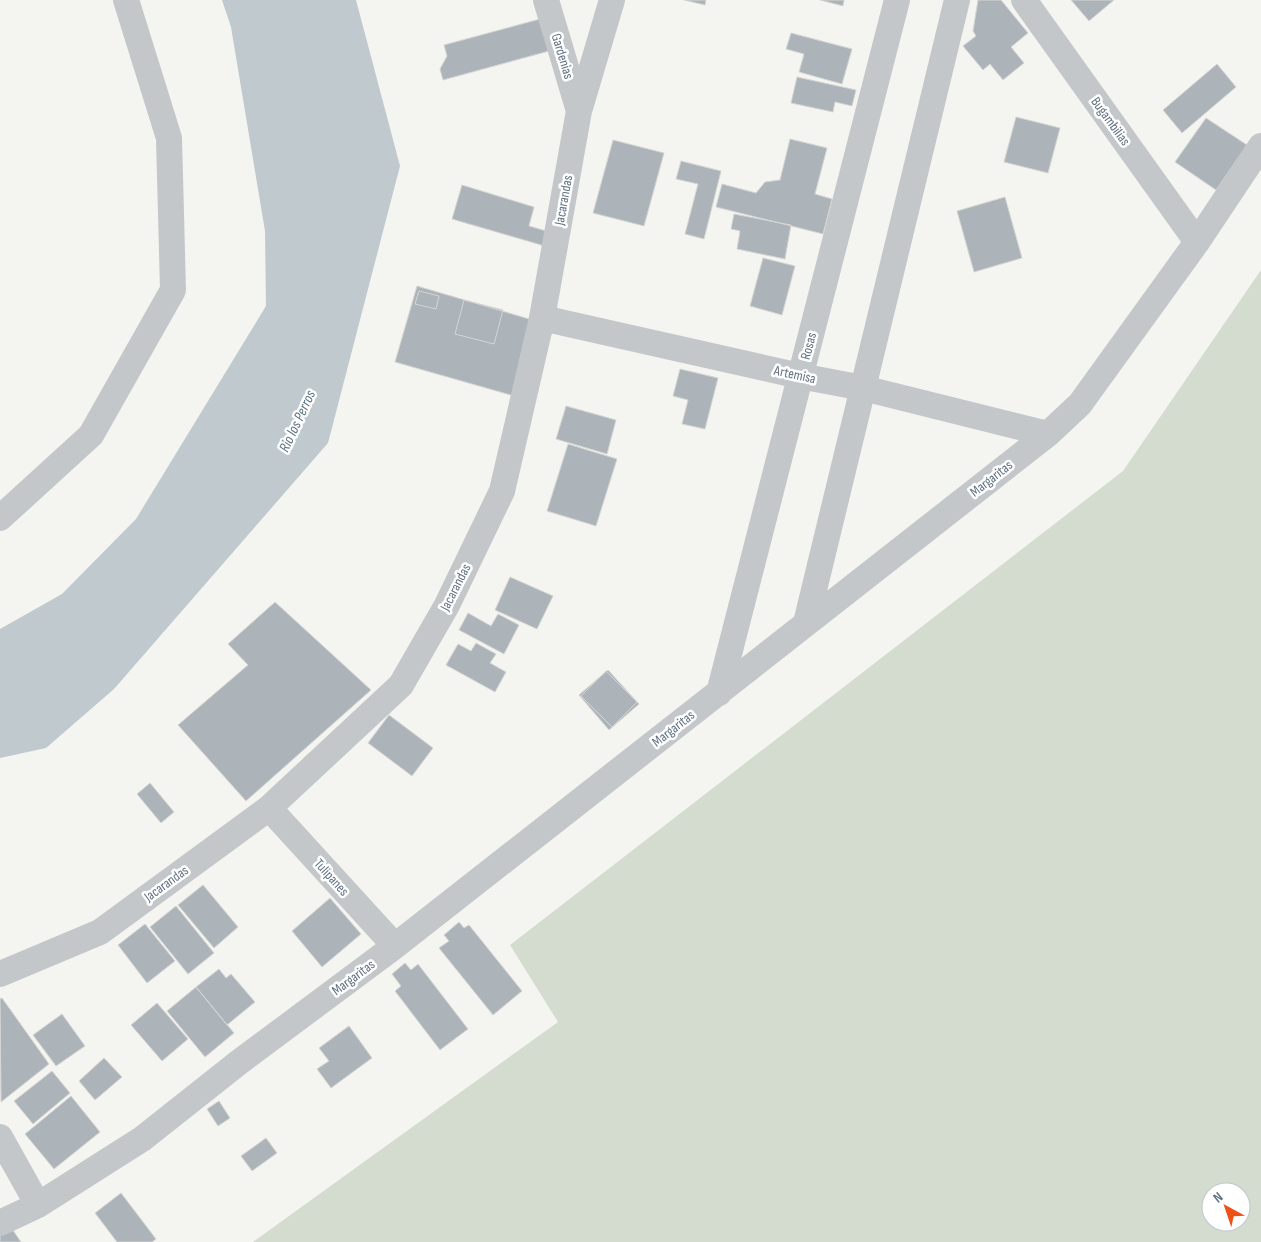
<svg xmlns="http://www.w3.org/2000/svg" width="1261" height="1242" font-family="'Sofia Sans Condensed',sans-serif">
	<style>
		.green { fill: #d4dcd0; fill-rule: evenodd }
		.water { fill: #bfc9ce }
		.building { fill: #acb4b9; stroke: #d5d5d3 }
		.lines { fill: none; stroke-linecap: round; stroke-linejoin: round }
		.minor { stroke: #c3c7ca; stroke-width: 26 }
		.labels { text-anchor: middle; stroke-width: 5; stroke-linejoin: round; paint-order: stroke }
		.street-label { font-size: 14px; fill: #617283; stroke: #fff }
		.water-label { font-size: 15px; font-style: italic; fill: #5c7581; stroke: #fff }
	</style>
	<rect width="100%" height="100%" fill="#f4f4f0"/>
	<path class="green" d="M1261,270V1242H253L558,1022L510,945L1123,471ZM1211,1192H1241V1222H1211Z"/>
	<path class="water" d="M222,0H356L400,166L328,443L114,689L46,748L0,758V629L62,594L136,519L266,306L265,231L231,27Z"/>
	<path class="building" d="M684,0H706L705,5Z
		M820,0H844L843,6Z
		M978,0H1001L1028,33L1011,47L1024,63L1003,80L990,64L983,70L963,46L976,36L973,31Z
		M1071,0H1114L1089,21Z
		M540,19L549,51L443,80L440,69L447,56L444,45Z
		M791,33L852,49L842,84L799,72L804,54L786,49Z
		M1217,64L1236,87L1182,133L1163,110Z
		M797,77L856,90L852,106L835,102L833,112L791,103Z
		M1016,117L1060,128L1048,173L1004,162Z
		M1206,118L1247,145L1216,190L1175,162Z
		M790,139L827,148L815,194L832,199L823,234L716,207L722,184L756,193L765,182L780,180Z
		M613,140L664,153L644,226L593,213Z
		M681,161L721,171L704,239L685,234L698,184L676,179Z
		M462,185L534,207L529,226L553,233L548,247L452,219Z
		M1005,197L1022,258L974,272L957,211Z
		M734,214L791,225L785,259L737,249L740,231L731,229Z
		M763,258L795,266L782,315L750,306Z
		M417,286L536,321L514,396L395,362Z
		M419,291L439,296L436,309L415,304Z
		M464,300L503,310L494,344L455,334Z
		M680,369L718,378L705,429L682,424L688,400L673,396Z
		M566,406L616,420L607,454L556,439Z
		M568,444L617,459L596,526L547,511Z
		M510,577L553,596L537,629L495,610Z
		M275,602L371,690L246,801L178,725L248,665L228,644Z
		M468,613L491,626L498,614L519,625L504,654L459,630Z
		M476,643L496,654L490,663L506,672L495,692L446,665L458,644L471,651Z
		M608,670L639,704L609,730L579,695Z
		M606,671L637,702L612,727L581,696Z
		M389,715L433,748L412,776L368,743Z
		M150,783L174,812L161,823L137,794Z
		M203,885L238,927L214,948L178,905Z
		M330,898L361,934L322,967L292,931Z
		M176,906L214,953L188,974L150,927Z
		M459,922L464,928L469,925L522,991L493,1015L439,948L449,941L444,935Z
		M145,924L175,961L147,983L118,945Z
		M405,963L411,970L418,964L468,1029L440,1050L395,991L401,986L392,974Z
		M219,969L226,978L231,974L255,1002L227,1025L196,987Z
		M196,987L234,1033L205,1057L167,1011Z
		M2,998L49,1064L1,1102L0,999Z
		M157,1003L188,1039L162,1061L131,1025Z
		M62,1014L85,1046L56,1066L33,1035Z
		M349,1026L372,1058L331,1088L317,1069L329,1061L319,1048Z
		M104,1058L122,1077L95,1100L79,1081Z
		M52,1071L70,1093L33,1124L14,1101Z
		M71,1096L100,1132L54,1169L25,1134Z
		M219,1101L230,1118L218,1126L207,1109Z
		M266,1138L277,1153L252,1171L241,1156Z
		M121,1193L156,1239L152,1242H117L95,1213Z
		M10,1226L21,1242H0V1234Z"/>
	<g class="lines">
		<path class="minor" d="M546,0L579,111
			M1024,0L1197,242
			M542,318L800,376L863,388L1048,434
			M0,518L91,435L173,290L169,138L126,0
			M806,623L957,0
			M719,693L897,0
			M269,808L395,946
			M0,974L100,932L269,808L401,685L447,605L502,491L542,318L579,111L612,0
			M0,1137L38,1205
			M0,1223L38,1205L142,1139L238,1063L395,946L1048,434L1080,404L1197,242L1261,146"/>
	</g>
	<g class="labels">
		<g class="street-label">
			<text transform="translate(563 56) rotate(73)" y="5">Gardenias</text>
			<text transform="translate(1111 121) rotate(54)" y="5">Bugambilias</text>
			<text transform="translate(563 200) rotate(-80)" y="5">Jacarandas</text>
			<text transform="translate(808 346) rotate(-75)" y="5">Rosas</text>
			<text transform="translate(795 374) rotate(12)" y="5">Artemisa</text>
			<text transform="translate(991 478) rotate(-38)" y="5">Margaritas</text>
			<text transform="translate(455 587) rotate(-63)" y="5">Jacarandas</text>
			<text transform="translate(673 728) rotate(-38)" y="5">Margaritas</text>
			<text transform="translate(332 877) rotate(48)" y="5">Tulipanes</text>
			<text transform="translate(166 883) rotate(-36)" y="5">Jacarandas</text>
			<text transform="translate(353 977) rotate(-37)" y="5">Margaritas</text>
		</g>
		<g class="water-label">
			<text transform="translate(297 421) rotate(-65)" y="5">Rio los Perros</text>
		</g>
	</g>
	<g transform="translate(1226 1207) rotate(320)"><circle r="24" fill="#ffffff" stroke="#c0c7cd"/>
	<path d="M0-4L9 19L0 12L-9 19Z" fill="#ee5116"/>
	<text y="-8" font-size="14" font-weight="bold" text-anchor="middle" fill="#617283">N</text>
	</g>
</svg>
